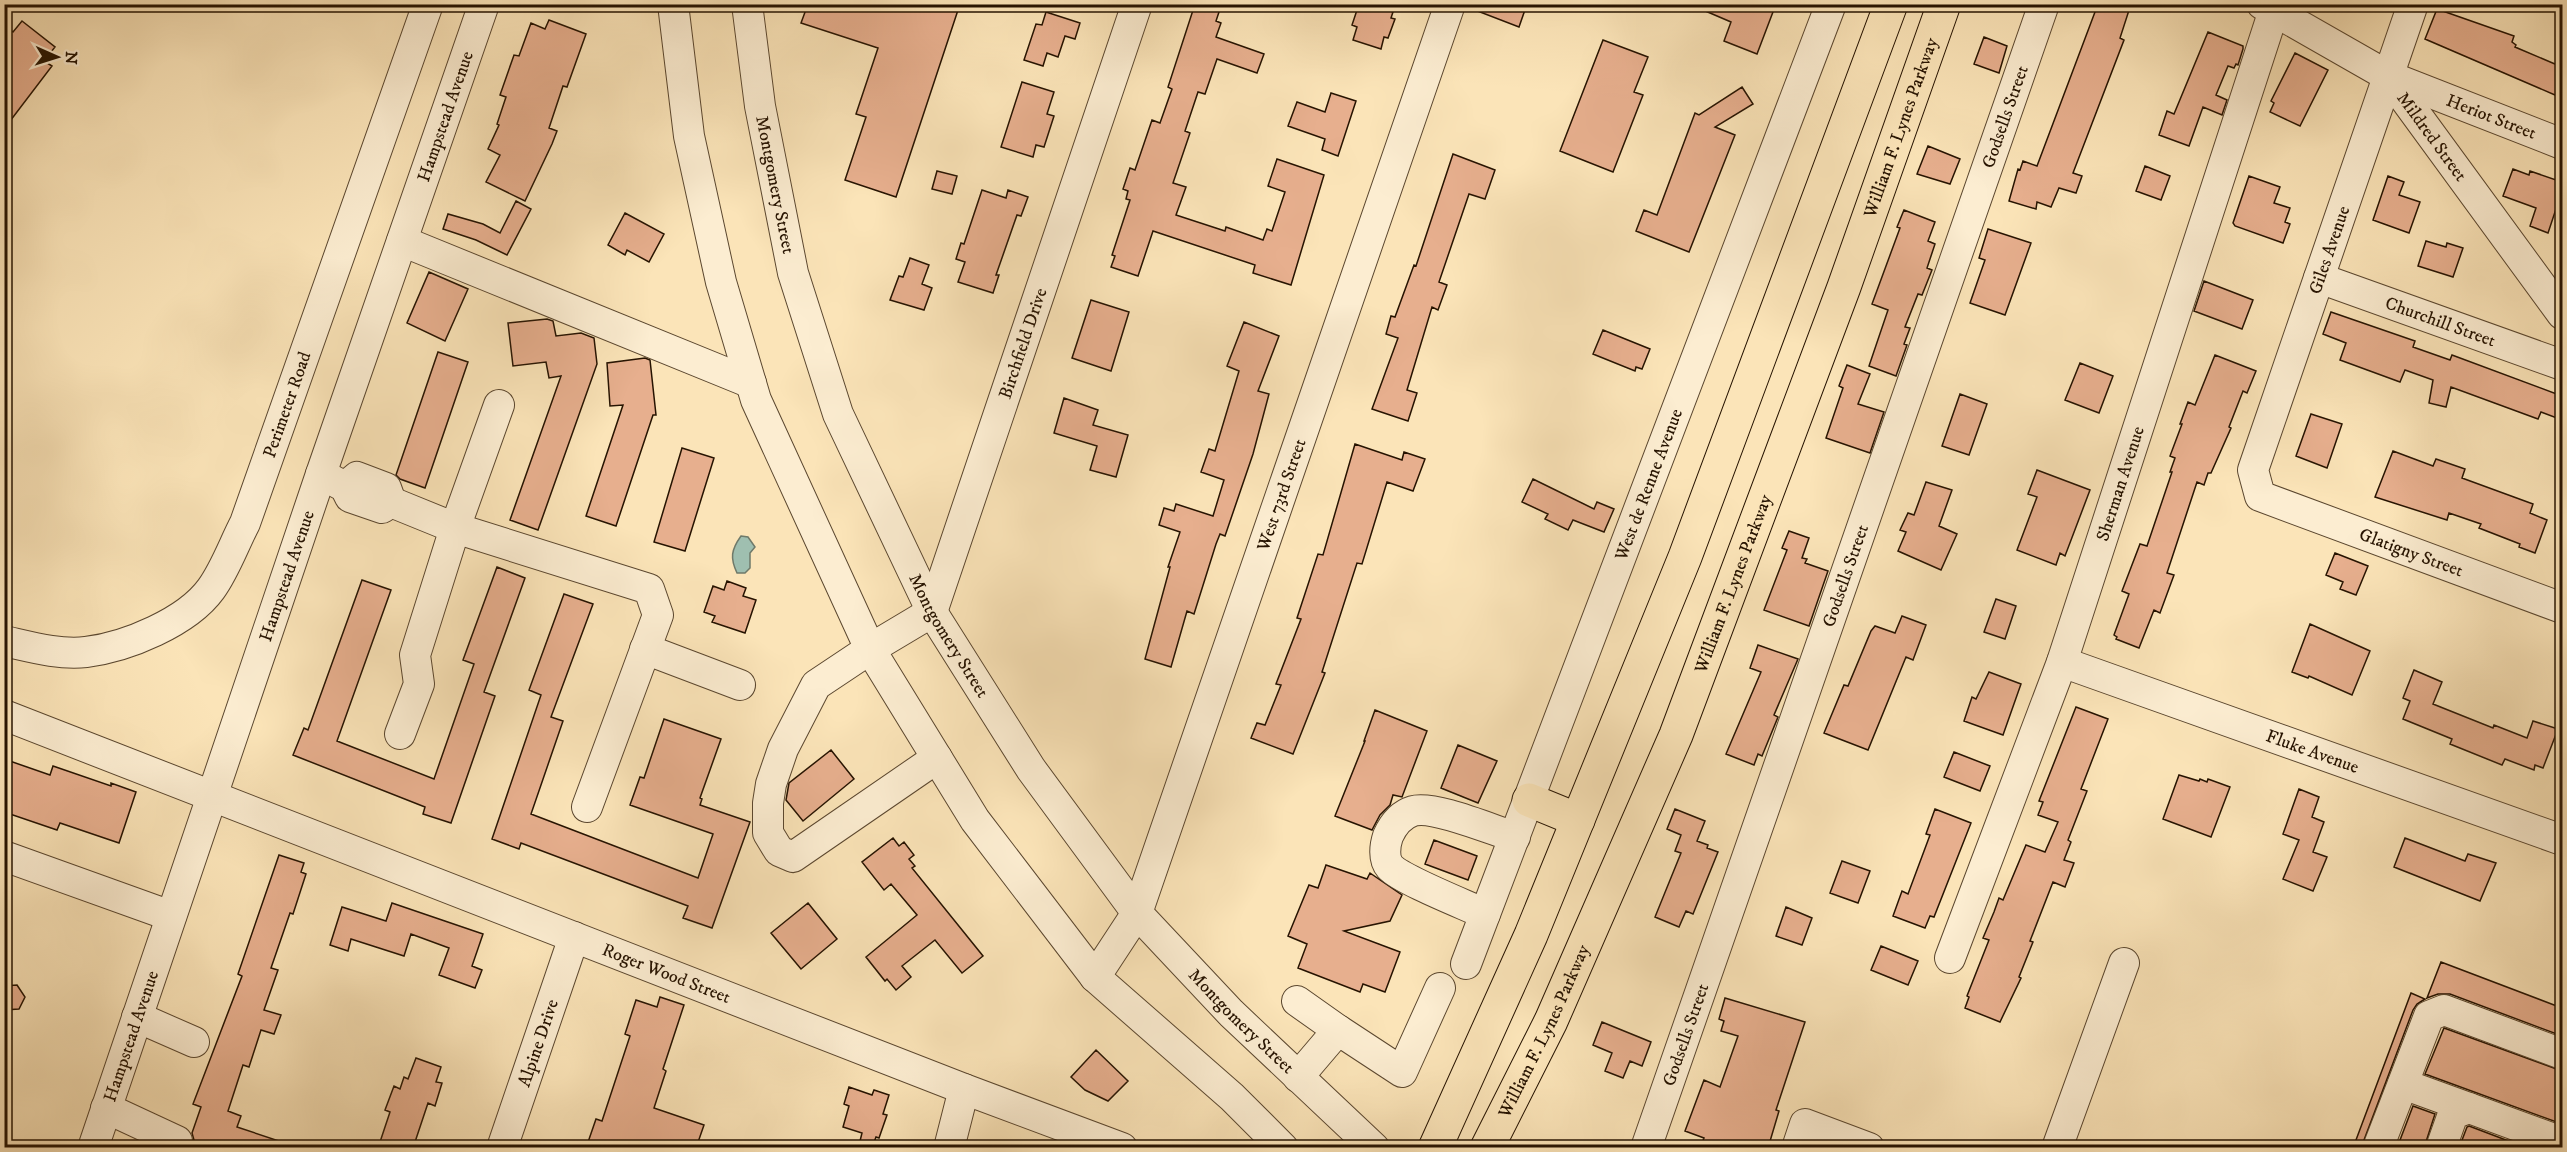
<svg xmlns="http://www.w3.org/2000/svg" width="2567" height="1152" font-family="'IM FELL DW Pica',serif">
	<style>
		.water { fill: #9fbfb0; stroke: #6f7a6a; stroke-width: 1.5 }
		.building { fill: #e7af8e; stroke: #261301; stroke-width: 1.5 }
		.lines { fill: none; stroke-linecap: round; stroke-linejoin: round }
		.minor-casing { stroke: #5b472f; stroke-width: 32 }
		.highway-casing { stroke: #261301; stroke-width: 35 }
		.minor { stroke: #fcedd1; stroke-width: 30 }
		.highway { stroke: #fbe4b8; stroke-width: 33 }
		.labels { text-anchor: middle; stroke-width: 5; stroke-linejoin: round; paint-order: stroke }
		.street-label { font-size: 18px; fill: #261301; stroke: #fcedd1 }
	</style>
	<rect width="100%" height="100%" fill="#fbe4b8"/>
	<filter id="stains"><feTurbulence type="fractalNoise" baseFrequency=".00333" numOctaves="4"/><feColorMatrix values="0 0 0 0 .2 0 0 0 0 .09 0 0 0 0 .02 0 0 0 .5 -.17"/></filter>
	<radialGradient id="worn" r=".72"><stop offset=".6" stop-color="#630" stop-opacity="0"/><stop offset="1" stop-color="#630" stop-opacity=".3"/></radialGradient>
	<path class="water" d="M741,536L748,537L755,547L750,553V568L745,573H737C730,558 731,550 741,536Z"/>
	<path class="building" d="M808,4H960L896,197L845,180L866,117L856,114L878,48L801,23Z
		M1195,4H1205L1220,9L1216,21L1221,23L1216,37L1264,54L1257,73L1217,59L1205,94L1198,92L1185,131L1190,133L1173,183L1186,187L1176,215L1225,231L1226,227L1263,240L1267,229L1272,231L1285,192L1268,186L1277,159L1324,175L1291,285L1253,273L1255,265L1153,231L1138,276L1111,267L1115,256L1112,255L1130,200L1126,199L1128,191L1123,189L1130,168L1135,170L1152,120L1160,123L1172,89L1168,87Z
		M1359,4H1372L1393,12L1391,18L1395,19L1388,38L1384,37L1381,49L1353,40L1357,27L1352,25Z
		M1467,4H1527L1519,27L1467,7Z
		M1689,4H1776L1757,54L1724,41L1731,22Z
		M2098,4H2131L2120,38L2124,40L2073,173L2082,176L2076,193L2059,188L2051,207L2037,202L2036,209L2009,201L2018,169L2020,170L2023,161L2037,166Z
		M2437,9L2514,36L2512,42L2516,45L2515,47L2562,67V98L2425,39Z
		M1046,12L1080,23L1075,39L1065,36L1058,57L1047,53L1043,66L1024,60L1036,24L1042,25Z
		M549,20L586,34L567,87L563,86L549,128L557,131L552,144L525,201L486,182L500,155L488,149L499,125L497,124L506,97L500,95L514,55L519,56L531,23L545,29Z
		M22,21L55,47L44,61L52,66L4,129V25L13,32Z
		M2208,32L2243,46V49L2238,65L2236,64L2234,68L2228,66L2216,95L2227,100L2222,115L2203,107L2189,146L2159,135L2167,111L2174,114Z
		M1984,37L2007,46L1999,73L1974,64Z
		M1603,40L1648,57L1634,92L1643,95L1613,172L1560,151Z
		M2295,53L2328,70L2300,126L2270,112L2274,103L2271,101Z
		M1022,82L1054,92L1047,114L1054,116L1044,147L1036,145L1033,157L1001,147Z
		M1742,87L1753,104L1715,127L1735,135L1689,252L1636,231L1644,210L1657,215L1695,113L1699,115Z
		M1331,93L1356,101L1338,156L1322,150L1325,139L1288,126L1297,102L1325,112Z
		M1928,146L1960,159L1950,184L1917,174Z
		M1453,154L1495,170L1485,199L1469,194L1439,282L1447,285L1438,310L1432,307L1407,390L1417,393L1408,421L1372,409L1398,338L1386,334L1391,316L1395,317L1414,265L1416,266Z
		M2145,166L2170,176L2161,200L2136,191Z
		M2513,169L2529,175L2530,171L2562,182V191L2548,233L2530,226L2536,208L2503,196Z
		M937,171L957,176L952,194L932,189Z
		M2249,176L2280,187L2274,203L2290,208L2285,222L2290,224L2283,243L2235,226L2233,223Z
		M2388,176L2404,182L2399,195L2420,202L2409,233L2373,220Z
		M982,190L1006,198L1008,190L1028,197L1021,216L1017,215L996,275H999L993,293L958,282L965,262L956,259L961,243L964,244Z
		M516,201L531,209L507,255L476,240L443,229L448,214L483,224L500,233Z
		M1904,210L1935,222L1928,241L1935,244L1927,268L1932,270L1922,295L1918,294L1905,327L1910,328L1904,344L1907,345L1896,376L1869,366L1888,310L1872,304L1900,228L1897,227Z
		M625,213L664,234L649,262L627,250L625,255L608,245Z
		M1988,229L2031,243L2005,315L1970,303L1985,260L1979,258Z
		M2426,241L2446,247L2447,243L2463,248L2453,277L2418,266Z
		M910,258L929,265L922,284L932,288L924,310L890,300L899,276L903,277Z
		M429,272L468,289L445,341L407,323Z
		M2204,281L2253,300L2242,329L2194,311Z
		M1091,300L1129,312L1111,371L1072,358Z
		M2331,312L2415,341L2413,347L2450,360L2452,355L2562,396V420L2541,412L2538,419L2451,387L2446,407L2429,403L2433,380L2405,370L2400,382L2340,360L2346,343L2323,334Z
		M547,319L553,321L556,336L581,333L594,338L597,364L538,530L510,520L561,376L549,378L546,362L513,366L508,323Z
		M1244,322L1279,336L1258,391L1269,394L1253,454L1225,536L1220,534L1216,544L1194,614L1187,611L1171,667L1145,659L1170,567H1168L1180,532L1159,525L1164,508L1174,511L1176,504L1213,516L1224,480L1201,472L1209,449L1215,451L1239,371L1227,366Z
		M1603,330L1650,349L1642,369L1636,367L1635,371L1593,354Z
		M438,352L468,362L425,488L400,479L396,475Z
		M2215,355L2256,371L2247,393L2243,391L2229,427L2231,428L2211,473H2208L2204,485L2197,482L2167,573L2174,575L2160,613L2154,610L2139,648L2116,639L2117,637L2114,635L2129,594L2122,591L2140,544L2147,546L2172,472H2170L2175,458L2170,456L2182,424H2180L2188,402L2195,405Z
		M645,358L650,360L656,415H653L616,526L586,516L623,405L610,406L607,363Z
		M2080,363L2113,376L2099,413L2065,400Z
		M1847,365L1870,374L1858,404L1884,412L1870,453L1826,438L1843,388L1839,386Z
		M1960,394L1987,404L1969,455L1942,446Z
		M1064,398L1098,410L1093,425L1128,435L1116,477L1090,470L1097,446L1054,433Z
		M2311,414L2342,424L2327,468L2296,456Z
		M1355,444L1402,460L1404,452L1425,459L1413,491L1387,482L1362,564L1357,563L1322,672L1325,673L1293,754L1251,738L1257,723L1265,725L1281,685L1276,684L1301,619L1297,618L1318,554L1323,555Z
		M682,448L714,458L685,551L654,542Z
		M2393,451L2433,466L2436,459L2465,469L2462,478L2533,504L2530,513L2547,520L2535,553L2519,547L2520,544L2479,528L2481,524L2449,513L2447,520L2375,497Z
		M2037,470L2090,490L2065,556L2060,553L2056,565L2017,550L2037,497L2028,494Z
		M1533,479L1594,509L1597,502L1614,509L1604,532L1573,520L1568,530L1545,519L1548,514L1522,502Z
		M1926,482L1952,490L1939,526L1957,534L1941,570L1898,551L1906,532L1900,530L1908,513L1914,515Z
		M1789,531L1809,538L1802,558L1807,559L1805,563L1828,571L1809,626L1764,610L1787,550L1782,548Z
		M2335,553L2368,566L2356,595L2340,589L2343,582L2326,575Z
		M497,567L525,578L484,692L495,696L451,823L423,814L425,807L293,755L304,728L308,730L362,580L391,590L337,741L434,779L474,664L463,660Z
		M727,581L746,588L743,596L756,600L745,633L712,622L715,616L704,612L713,586L724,590Z
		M564,594L593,604L551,717L563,721L531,814L698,878L713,834L630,805L640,777L644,778L664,719L721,739L700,798L702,799L700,805L750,822L712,928L683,918L688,906L521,843L519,849L492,839L541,695L529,690Z
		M1996,599L2016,606L2005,639L1984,632Z
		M1902,616L1926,625L1913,660L1906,657L1868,750L1824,733L1844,685L1848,686L1871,631L1875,626L1895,633Z
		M2310,624L2370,651L2352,695L2309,676L2308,678L2292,672Z
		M1758,645L1798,659L1774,715L1778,717L1762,756L1758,754L1754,765L1726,754L1761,672L1750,668Z
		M2414,670L2442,682L2433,704L2493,728L2494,725L2527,738L2533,721L2558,729L2543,768L2535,765L2534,770L2505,759L2502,765L2450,744L2452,739L2403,719L2410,701L2403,698Z
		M1989,672L2021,684L2003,735L1964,721L1972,697L1976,699Z
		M2076,707L2108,719L2081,789L2087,791L2068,840L2071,842L2064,860L2074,863L2065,887L2053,882L2030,941L2033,942L2019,977L2021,978L2000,1022L1965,1008L1969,997L1967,996L1989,940L1983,938L1994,912L1999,898L2003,900L2026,845L2045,852L2058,822L2038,815L2043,802L2039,801Z
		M1375,710L1427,731L1402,797L1393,795L1390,805L1380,815L1372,830L1335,816L1365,741H1364Z
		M1458,745L1497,761L1478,803L1441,788Z
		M831,750L854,779L803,821L786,800L789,783Z
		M1954,752L1990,766L1980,791L1944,777Z
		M4,759L50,775L53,766L111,786V783L136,792L119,843L60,823L57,830L4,812Z
		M2179,775L2199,781L2200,779L2207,782L2208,779L2230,787L2211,837L2163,819Z
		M2299,789L2319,797L2312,817L2324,822L2313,852L2327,857L2313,891L2283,879L2299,840L2283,834Z
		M1675,809L1705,821L1697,841L1708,845L1707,848L1718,852L1693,914L1686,911L1679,927L1655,917L1681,853L1675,851L1681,835L1667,829Z
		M1935,809L1971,823L1934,917L1930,916L1925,928L1893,916L1902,891L1908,894L1930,835L1926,834Z
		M893,838L899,846L904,842L914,855L909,859L915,866L912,868L983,956L962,973L935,940L902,966L911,977L896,990L887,979L885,981L866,957L917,915L891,884L884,890L862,862Z
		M2405,838L2465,861L2468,854L2496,863L2480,901L2394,867Z
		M1434,840L1477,856L1468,880L1425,864Z
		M279,855L304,863L301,872L306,874L293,914L290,913L271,968L278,970L264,1010L281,1015L274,1034L261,1030L249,1067L243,1065L228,1111L241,1116L237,1127L288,1144V1148H193L194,1140L192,1133L201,1107L193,1104L242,976L238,974Z
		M1842,861L1870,871L1858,903L1830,893Z
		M1326,865L1367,879L1370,873L1402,895L1390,921L1344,931L1400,952L1385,992L1363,984L1360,992L1298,968L1307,944L1288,936L1309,885L1318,888Z
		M392,903L483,934L472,966L482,970L475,988L439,975L449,948L411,934L404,956L351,939L348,951L330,945L342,907L386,921Z
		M808,903L837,939L801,969L771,933Z
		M1786,907L1812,918L1802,945L1776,936Z
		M1881,946L1918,961L1908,985L1871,970Z
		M2441,962L2562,1008V1036L2450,994H2438L2427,998Z
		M17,985L25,997L19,1009L4,1010V986Z
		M2411,993L2425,999L2417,1004L2413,1010L2361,1148H2353Z
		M660,997L684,1005L663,1069L666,1071L654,1108L704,1125L696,1148H586L596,1119L602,1121L630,1036L625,1034L636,1000L657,1007Z
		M1725,998L1805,1022L1776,1110L1779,1111L1768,1148H1714L1702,1143L1704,1138L1685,1131L1704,1080L1720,1087L1738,1036L1721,1031L1724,1021L1719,1019Z
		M1602,1022L1651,1042L1642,1066L1630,1061L1623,1078L1605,1071L1612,1053L1593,1045Z
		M2444,1028L2562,1071V1124L2425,1074Z
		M1096,1050L1128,1081L1108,1101L1085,1090L1071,1077Z
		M416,1058L441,1067L436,1082L442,1083L435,1106L428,1103L413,1148H378L390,1112L385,1110L394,1086L400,1089L404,1077L408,1079Z
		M849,1087L872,1095L874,1090L889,1095L883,1114L887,1115L879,1138L876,1137L873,1145L860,1141L862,1133L843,1127L849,1106L844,1104Z
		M2413,1106L2435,1114L2424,1148H2397Z
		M2469,1126L2527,1148H2459L2467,1127Z"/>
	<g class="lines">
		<g class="minor-casing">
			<g id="minor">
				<path d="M673,4L689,136L721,282L756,400L870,649L975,820L1095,977L1232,1097L1283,1148"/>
				<path id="s1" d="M747,4L760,106L793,273L838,414L932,612L1031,769L1137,913L1231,1013L1374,1148"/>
				<path id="s2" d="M2262,4L2388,76L2562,314"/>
				<path id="s3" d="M2413,4L2253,470L2260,496L2562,608"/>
				<path id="s4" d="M2388,76L2562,144"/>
				<path d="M402,241L751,383"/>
				<path id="s5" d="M2319,278L2562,365"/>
				<path d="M321,474L345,487L350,497L382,508L391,502L386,488L357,477L345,487"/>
				<path d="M391,502L455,528L649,589L658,615L587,807"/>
				<path id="s6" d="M4,641C31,647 59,655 86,652C127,647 187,622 211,589C225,570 234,544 245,523L428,4"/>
				<path d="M645,649L740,685"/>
				<path id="s7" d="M2062,662L2562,840"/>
				<path id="s8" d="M4,715L964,1089L1122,1148"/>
				<path d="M400,734L419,684L415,655L455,528L499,405"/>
				<path id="s9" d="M937,758L793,857L779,851L768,833V803L771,784L783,749L816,685L870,649L932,612L1137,4"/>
				<path d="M4,856L171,916"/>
				<path d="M1485,914C1466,905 1402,880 1390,867C1383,859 1385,845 1388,836C1393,825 1400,815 1413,811C1434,805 1492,830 1515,837"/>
				<path id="s10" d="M1950,958L2062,662L2276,4"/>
				<path id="s11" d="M1466,964L1831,4"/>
				<path id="s12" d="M1095,977L1137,913L1450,4"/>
				<path d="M1297,1001L1338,1030"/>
				<path d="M137,1017L194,1042"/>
				<path d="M1298,1077L1338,1030L1402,1072L1440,988"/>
				<path d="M2403,1084L2469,1108"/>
				<path d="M106,1108L177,1141"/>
				<path id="s13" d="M93,1148L321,474L484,4"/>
				<path id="s14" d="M502,1148L574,937"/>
				<path d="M949,1148L964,1089"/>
				<path id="s15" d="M1646,1148L2044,4"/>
				<path d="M1797,1148L1805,1124L1869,1148"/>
				<path d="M2057,1148L2124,963"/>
				<path d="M2378,1148L2429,1016L2444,1010L2562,1054"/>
				<path d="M2441,1148L2453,1114L2469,1108L2562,1142"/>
			</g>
		</g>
		<g class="highway-casing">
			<g id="highway">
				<path d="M1529,800L1578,820"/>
				<path d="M1435,1148L1531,935L1685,557L1891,4"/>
				<path id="s16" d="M1487,1148L1551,1021L1676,735L1844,287L1944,4"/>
			</g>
		</g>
		<use href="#minor" class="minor"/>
		<use href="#highway" class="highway"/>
	</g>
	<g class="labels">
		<g class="street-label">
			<text dy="6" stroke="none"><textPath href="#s13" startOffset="1090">Hampstead Avenue</textPath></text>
			<text dy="6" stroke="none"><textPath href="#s4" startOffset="111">Heriot Street</textPath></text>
			<text dy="6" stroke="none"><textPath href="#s15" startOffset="1092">Godsells Street</textPath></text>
			<text dy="6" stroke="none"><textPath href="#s16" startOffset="1102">William F. Lynes Parkway</textPath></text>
			<text dy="6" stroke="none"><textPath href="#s2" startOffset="220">Mildred Street</textPath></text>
			<text dy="6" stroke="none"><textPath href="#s1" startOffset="183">Montgomery Street</textPath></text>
			<text transform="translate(2329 250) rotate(-71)" y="6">Giles Avenue</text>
			<text dy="6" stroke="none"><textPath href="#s5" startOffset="129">Churchill Street</textPath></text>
			<text dy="6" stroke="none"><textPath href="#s9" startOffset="790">Birchfield Drive</textPath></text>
			<text dy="6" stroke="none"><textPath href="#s6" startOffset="426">Perimeter Road</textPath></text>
			<text dy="6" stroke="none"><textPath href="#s10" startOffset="504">Sherman Avenue</textPath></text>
			<text dy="6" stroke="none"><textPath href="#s11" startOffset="513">West de Renne Avenue</textPath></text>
			<text dy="6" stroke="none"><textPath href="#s12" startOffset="519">West 73rd Street</textPath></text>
			<text dy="6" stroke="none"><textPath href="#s3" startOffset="681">Glatigny Street</textPath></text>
			<text dy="6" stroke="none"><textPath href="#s13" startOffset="604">Hampstead Avenue</textPath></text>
			<text dy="6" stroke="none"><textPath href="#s15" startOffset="606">Godsells Street</textPath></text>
			<text dy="6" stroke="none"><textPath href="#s16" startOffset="616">William F. Lynes Parkway</textPath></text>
			<text dy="6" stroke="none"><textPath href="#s1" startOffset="669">Montgomery Street</textPath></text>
			<text dy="6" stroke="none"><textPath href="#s7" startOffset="266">Fluke Avenue</textPath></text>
			<text dy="6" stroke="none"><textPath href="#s8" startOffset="711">Roger Wood Street</textPath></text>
			<text dy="6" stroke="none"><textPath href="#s1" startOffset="1155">Montgomery Street</textPath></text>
			<text dy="6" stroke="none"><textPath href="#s16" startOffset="130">William F. Lynes Parkway</textPath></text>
			<text dy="6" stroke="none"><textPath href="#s15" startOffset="120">Godsells Street</textPath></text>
			<text dy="6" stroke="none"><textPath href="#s13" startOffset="118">Hampstead Avenue</textPath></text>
			<text dy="6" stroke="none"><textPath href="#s14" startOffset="111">Alpine Drive</textPath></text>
		</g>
	</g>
	<rect width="2567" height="1152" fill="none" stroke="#fbe4b8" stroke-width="24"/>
	<rect x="6" y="6" width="2555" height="1140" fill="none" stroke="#261301" stroke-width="3"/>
	<rect x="12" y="12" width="2543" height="1128" fill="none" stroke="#261301" stroke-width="1.5"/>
	<g transform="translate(57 57) rotate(93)" stroke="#fcedd1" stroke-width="4.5" paint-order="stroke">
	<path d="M0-4.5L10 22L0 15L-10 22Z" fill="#261301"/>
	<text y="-9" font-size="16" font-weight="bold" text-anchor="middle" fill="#261301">N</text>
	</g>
	<rect width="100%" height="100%" filter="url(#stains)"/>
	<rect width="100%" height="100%" fill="url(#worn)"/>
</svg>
